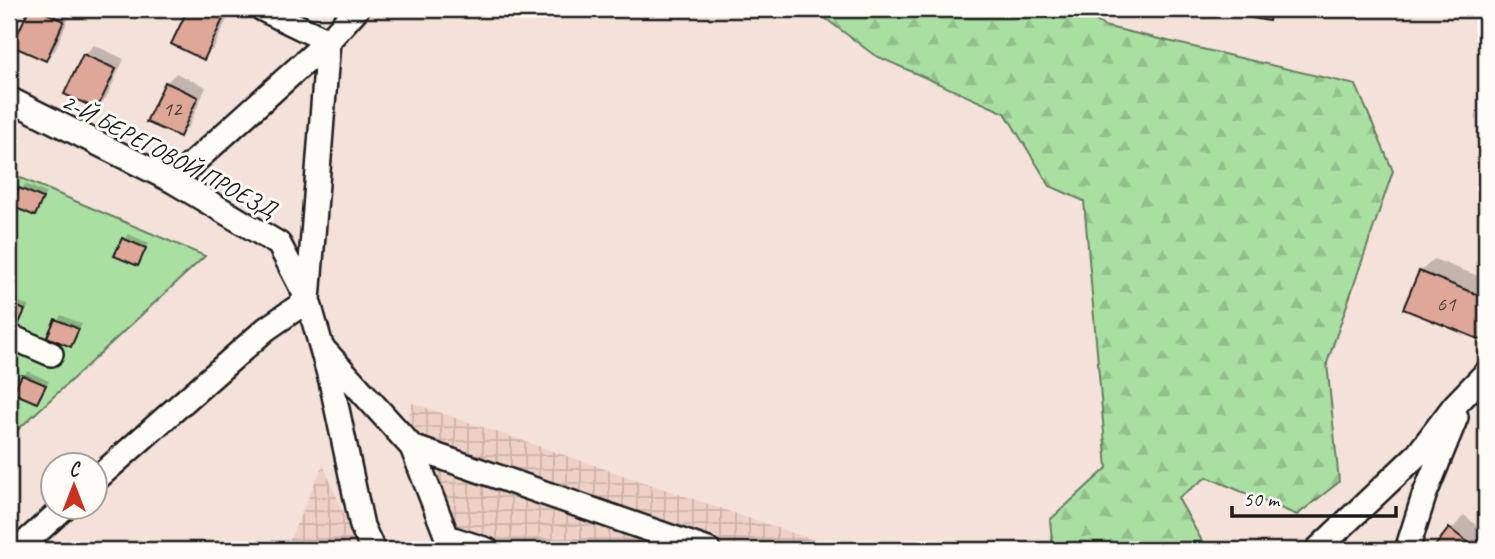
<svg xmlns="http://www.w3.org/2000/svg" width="1495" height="559" font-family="Caveat,sans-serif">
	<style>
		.industrial { fill: url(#industrial-grid) }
		.green { fill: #aadfa2; stroke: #637e5f; stroke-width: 2 }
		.forest { fill: url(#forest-firs); stroke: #637e5f; stroke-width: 2 }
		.shadow { fill: #0003 }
		.building { fill: #dfa798; stroke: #1c1c1c; stroke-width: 2 }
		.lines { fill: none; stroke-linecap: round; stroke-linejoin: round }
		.minor-casing { stroke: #1c1c1c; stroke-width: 28 }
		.minor { stroke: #fdfcf7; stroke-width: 23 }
		.labels { text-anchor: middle; stroke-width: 6; stroke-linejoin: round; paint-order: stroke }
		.number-label { font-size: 21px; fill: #4d3f3b }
		.street-label { font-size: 24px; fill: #1c1c1c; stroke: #fdfcf7 }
	</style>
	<defs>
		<pattern id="industrial-grid" width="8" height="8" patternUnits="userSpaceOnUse" patternTransform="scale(1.75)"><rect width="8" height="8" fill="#eed0c6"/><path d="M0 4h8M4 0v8" fill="none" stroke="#ccb2aa"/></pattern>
		<pattern id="forest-firs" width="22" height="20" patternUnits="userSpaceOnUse" patternTransform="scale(1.75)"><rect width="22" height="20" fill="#aadfa2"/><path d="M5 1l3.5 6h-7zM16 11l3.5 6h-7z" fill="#92bf8b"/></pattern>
	</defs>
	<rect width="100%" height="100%" fill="#f4e2da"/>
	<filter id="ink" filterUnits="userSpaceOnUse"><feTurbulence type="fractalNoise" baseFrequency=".0143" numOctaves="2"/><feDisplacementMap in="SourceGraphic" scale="14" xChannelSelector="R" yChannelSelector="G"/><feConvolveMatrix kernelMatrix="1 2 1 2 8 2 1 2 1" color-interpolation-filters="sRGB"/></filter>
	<g filter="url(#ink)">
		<path class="industrial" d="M412,403L828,545L835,550H446L404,440Z
			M323,464L359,550H285Z"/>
		<path class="green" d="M9,173L205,256L9,438Z"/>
		<path class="forest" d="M813,9H1078L1104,26L1356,85L1393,171L1327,363L1339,482L1297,515L1207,477L1178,498L1207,550H1053L1050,520L1107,468L1084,201L1050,186L1005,113L874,55Z"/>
		<path class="shadow" d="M31,9H67L72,11L55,50L45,59L14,45Z
			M189,9L231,10L214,48L204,57L173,44Z
			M1213,9H1274L1273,15L1269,19Z
			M94,45L124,59L106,98L97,107L84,55Z
			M176,73L206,87L189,126L179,135L149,121L166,83Z
			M25,184L46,193L35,214L14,205Z
			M128,234L149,243L138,264L116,255Z
			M1434,259L1486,279V341L1406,308L1420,272Z
			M9,297L29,306L17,326L9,323Z
			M61,315L82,324L71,345L49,336Z
			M27,371L49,381L37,401L23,376Z
			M1464,515L1486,533V550H1434Z"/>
		<path class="building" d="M29,9H37L64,21L46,61L12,46Z
			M188,9H200L223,19L204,60L171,44Z
			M1204,9H1272L1269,21Z
			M83,54L116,69L97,109L64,94Z
			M165,82L198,97L180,137L146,122Z
			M19,188L43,198L35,216L11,206Z
			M122,238L146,248L138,266L114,256Z
			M1419,271L1486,298V342L1403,309Z
			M9,303L25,310L17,328L9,325Z
			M55,319L79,329L71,347L47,337Z
			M22,375L46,385L37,403L13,393Z
			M1449,528L1478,550H1432Z"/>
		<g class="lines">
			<g class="minor-casing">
				<path id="minor" d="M9,99L173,181L279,244L308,300L331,381L362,526L373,550
					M173,181L328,41L357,9
					M9,336L51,354
					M326,352L412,447L708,550
					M412,447L452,550
					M94,481L266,329L308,300L328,41L262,9
					M447,537L487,550
					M17,550L66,506
					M1317,550L1418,454L1455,405L1486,373
					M1407,550L1424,496L1456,417"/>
			</g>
			<use href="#minor" class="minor"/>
		</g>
	</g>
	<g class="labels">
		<g class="number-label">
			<text x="172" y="116">12</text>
			<text x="1446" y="311">61</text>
		</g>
		<g class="street-label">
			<text transform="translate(169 155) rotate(28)" y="8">2-Й БЕРЕГОВОЙ ПРОЕЗД</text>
		</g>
	</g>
	<rect width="1495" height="559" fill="none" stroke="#fdfcf7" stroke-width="35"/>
	<rect x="18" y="18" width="1460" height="524" fill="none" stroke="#1c1c1c" stroke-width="2.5" filter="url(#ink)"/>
	<g transform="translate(74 486)"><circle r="33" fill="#fdfcf7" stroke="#a3a29f" stroke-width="2"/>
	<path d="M0-5L12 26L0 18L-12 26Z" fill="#c8321e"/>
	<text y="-10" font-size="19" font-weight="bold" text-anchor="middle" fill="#1c1c1c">С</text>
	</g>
	<path d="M1232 506v10h164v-10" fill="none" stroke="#1c1c1c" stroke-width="3.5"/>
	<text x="1243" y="506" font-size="21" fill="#1c1c1c" stroke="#fdfcf7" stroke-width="5" paint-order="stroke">50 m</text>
</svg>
